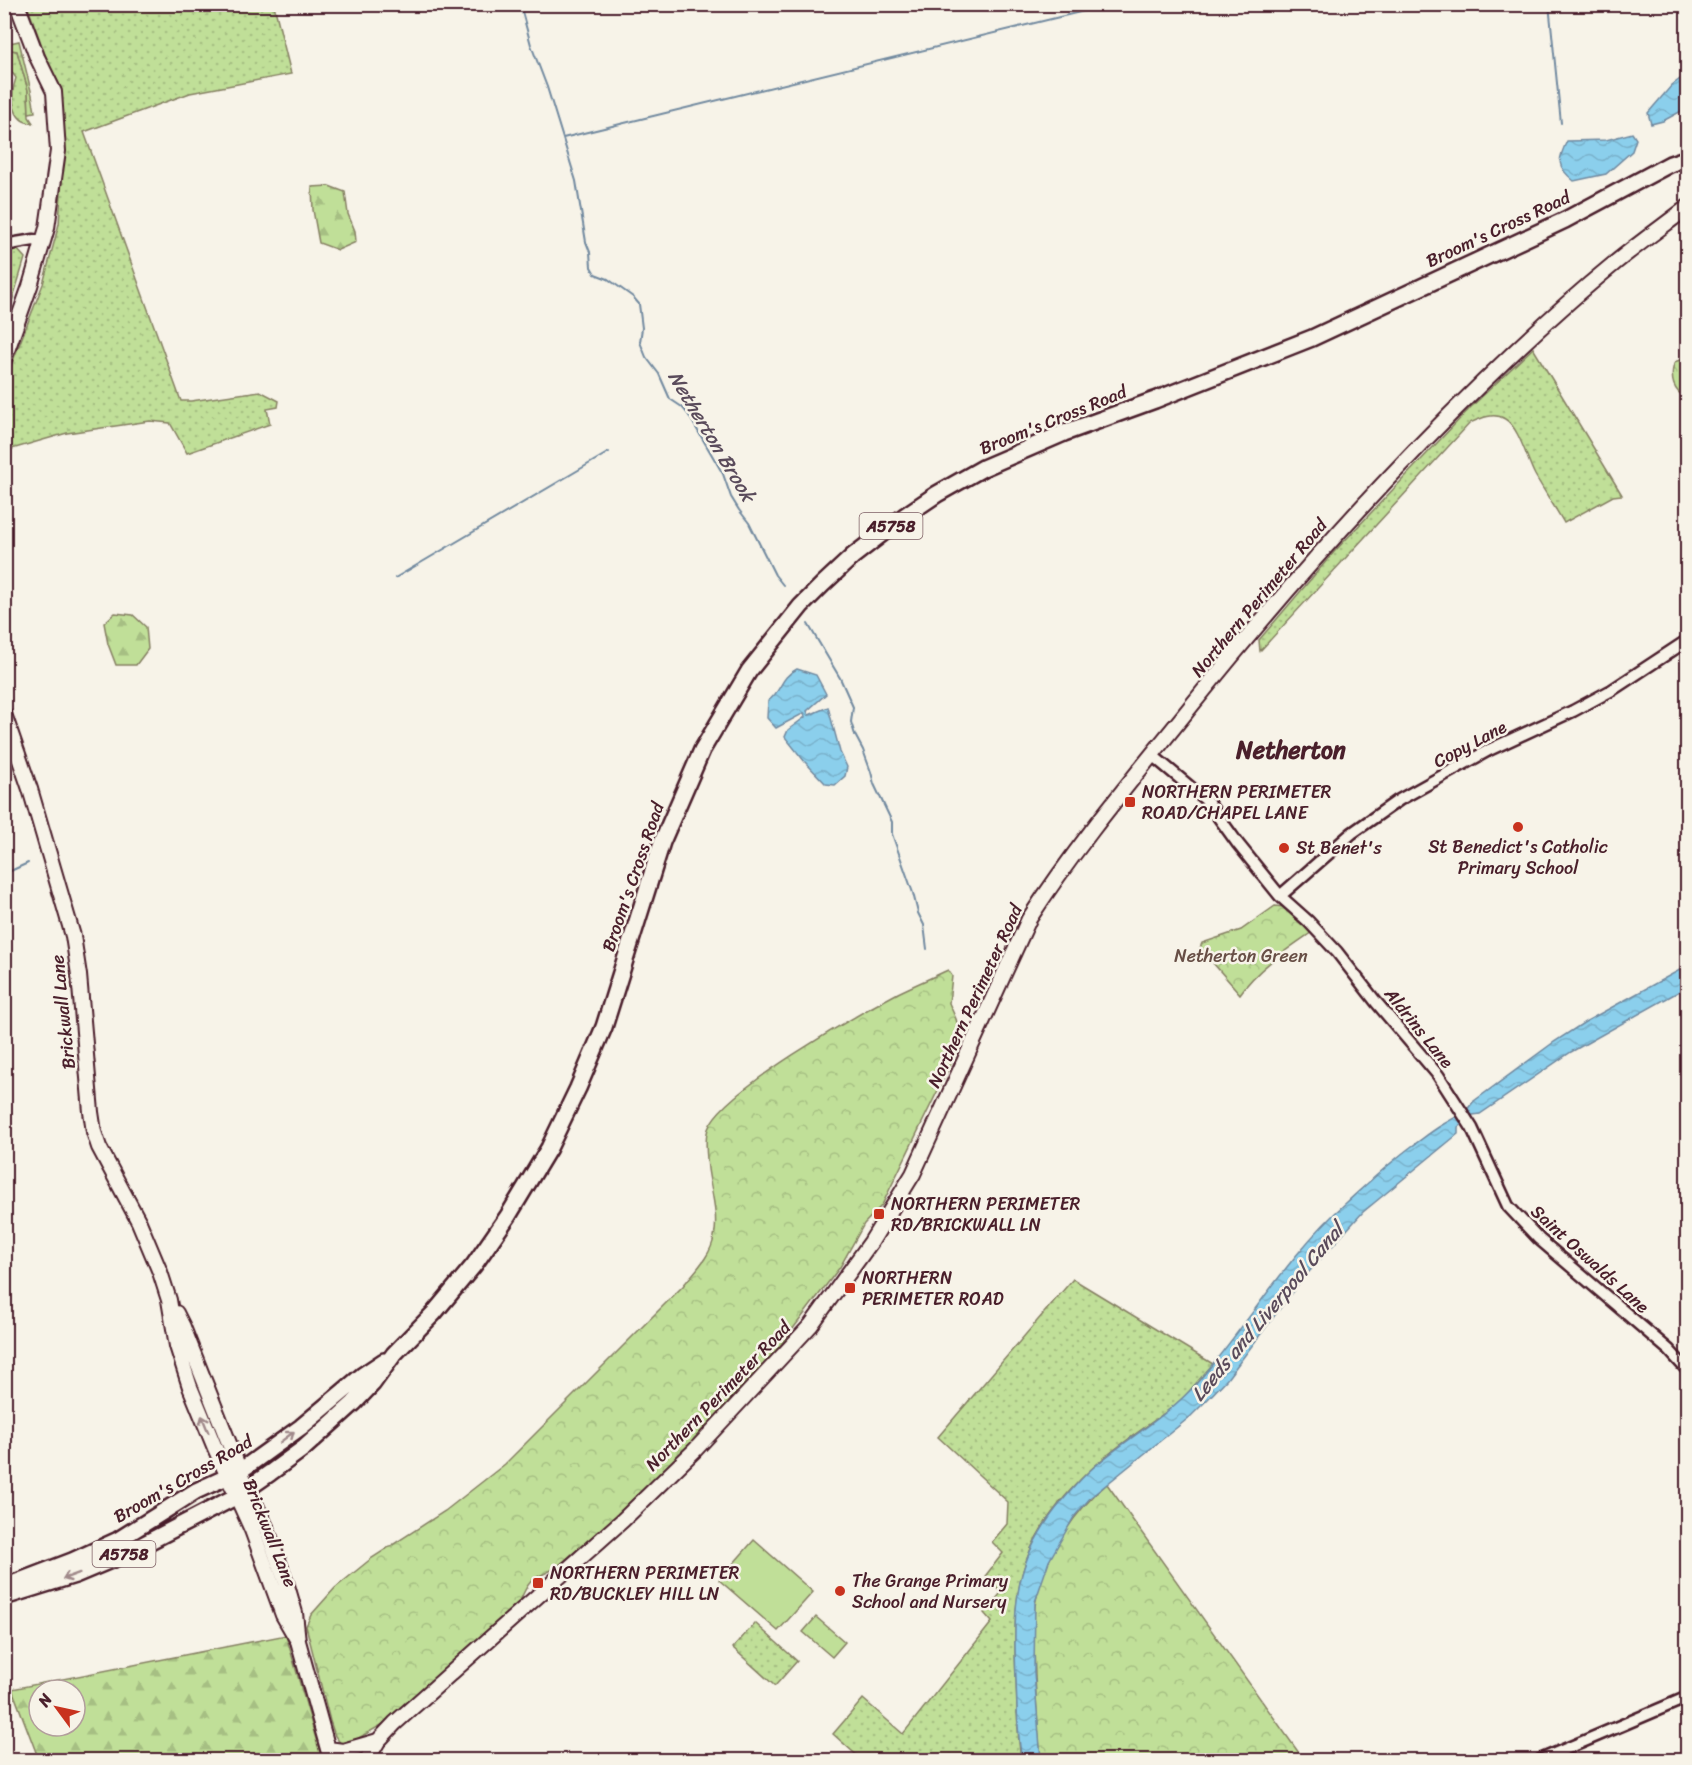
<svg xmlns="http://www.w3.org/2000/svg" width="1692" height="1765" font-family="Sriracha,sans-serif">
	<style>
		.grass { fill: url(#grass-dots); stroke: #857f62; stroke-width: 1.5 }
		.forest { fill: url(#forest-firs); stroke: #857f62; stroke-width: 1.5; fill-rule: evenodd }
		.park { fill: url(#park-crowns); stroke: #857f62; stroke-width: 1.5 }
		.pitch { fill: #c0df98; stroke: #857f62; stroke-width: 1.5 }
		.water { fill: url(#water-waves); stroke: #71899f; stroke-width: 1.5 }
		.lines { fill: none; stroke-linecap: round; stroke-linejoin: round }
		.stream { stroke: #71899f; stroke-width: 2 }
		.minor-casing { stroke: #4a1f2b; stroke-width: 15 }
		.major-casing { stroke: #4a1f2b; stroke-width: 18 }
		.highway-casing { stroke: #4a1f2b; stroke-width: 20 }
		.minor { stroke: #f7f3e8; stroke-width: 10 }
		.major { stroke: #f7f3e8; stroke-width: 14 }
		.highway { stroke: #f7f3e8; stroke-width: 15 }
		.oneway { stroke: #a0898a }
		.poi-dot { fill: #c8321e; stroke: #f7f3e8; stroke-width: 2 }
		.labels { text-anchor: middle; stroke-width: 5; stroke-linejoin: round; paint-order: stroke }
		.shield { fill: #f7f3e8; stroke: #7e5f64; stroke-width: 1.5 }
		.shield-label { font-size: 16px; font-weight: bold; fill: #4a1f2b }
		.street-label { font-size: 18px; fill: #4a1f2b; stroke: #f7f3e8 }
		.poi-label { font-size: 18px; fill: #4a1f2b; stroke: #f7f3e8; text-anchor: start }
		.park-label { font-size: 18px; fill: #684f46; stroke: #f7f3e8 }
		.water-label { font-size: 20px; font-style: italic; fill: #5a4b5b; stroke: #f7f3e8 }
		.district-label { font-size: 24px; font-weight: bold; fill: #4a1f2b; stroke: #f7f3e8 }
	</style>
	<defs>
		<pattern id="grass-dots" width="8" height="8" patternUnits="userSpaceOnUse" patternTransform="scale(1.5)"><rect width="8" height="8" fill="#c0df98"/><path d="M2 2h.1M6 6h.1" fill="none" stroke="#a6bf83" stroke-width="1.8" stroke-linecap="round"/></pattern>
		<pattern id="forest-firs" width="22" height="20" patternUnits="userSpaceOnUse" patternTransform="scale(1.5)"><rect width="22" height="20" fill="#c0df98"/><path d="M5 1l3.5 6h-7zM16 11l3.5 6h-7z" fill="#a6bf83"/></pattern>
		<pattern id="park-crowns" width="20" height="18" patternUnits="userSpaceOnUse" patternTransform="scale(1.5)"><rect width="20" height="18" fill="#c0df98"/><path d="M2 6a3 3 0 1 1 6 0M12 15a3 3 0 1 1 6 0" fill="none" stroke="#a6bf83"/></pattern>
		<pattern id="water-waves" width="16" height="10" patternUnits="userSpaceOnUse" patternTransform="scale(1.5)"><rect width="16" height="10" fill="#8bcfec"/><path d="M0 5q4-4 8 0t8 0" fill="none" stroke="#79b1cb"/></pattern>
	</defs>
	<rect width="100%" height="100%" fill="#f7f3e8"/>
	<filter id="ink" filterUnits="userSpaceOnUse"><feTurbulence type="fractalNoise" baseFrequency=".0167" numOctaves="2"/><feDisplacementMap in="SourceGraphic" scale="12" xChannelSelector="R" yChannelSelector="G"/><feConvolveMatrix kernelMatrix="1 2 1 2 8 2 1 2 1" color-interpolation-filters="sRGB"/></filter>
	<g filter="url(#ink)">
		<path class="grass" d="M27,5H274L291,74L190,93L84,132L181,401H191L260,391L279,401L278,407L267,409L270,424L187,453L170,423L150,421L67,433L5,451V381L43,284L59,224L64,147L54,79Z
			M7,48L17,51L28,90L29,117L33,123C11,123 10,94 16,78L11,71H5V49Z
			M17,249L25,258L5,325V250Z
			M1533,348L1622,495L1613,496L1564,523C1555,507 1544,491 1535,475C1527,460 1519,427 1505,419C1494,412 1481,418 1470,423L1260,651L1259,640L1334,552L1471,407Z
			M1073,1279L1213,1364L1185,1396L1174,1406C1142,1430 1107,1452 1080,1480C1017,1545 1012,1592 1016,1678C1017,1705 1017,1733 1021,1760H862L833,1734L863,1699L903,1734L992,1622L984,1613L1001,1593L986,1575L1003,1553L992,1542L1007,1524L1008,1502L938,1437Z
			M755,1623L797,1661L775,1686L733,1648Z"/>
		<path class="forest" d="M19,41L32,95L35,112L29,113L28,90L17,51L5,49V44Z
			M329,186L345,192L348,214L355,231L356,242L338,250L319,243L313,210L312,187Z
			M115,613L133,615L146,627L148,649L136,665H116L108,644L104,623Z
			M286,1635L322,1760H39L12,1689ZM39,1690H75V1726H39Z"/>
		<path class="park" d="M1687,358V397C1673,393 1670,378 1674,364L1677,361Z
			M1275,906L1285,907L1312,932C1286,950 1258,968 1240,994L1200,948L1202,943L1241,930Z
			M948,970L952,976L949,1003L956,1019L961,1037L957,1051L882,1205L864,1224L840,1267L779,1347L735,1400L684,1453L630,1504L557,1567C535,1580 531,1574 520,1601L432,1682L385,1723L350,1743L341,1744L335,1736L330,1721L306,1626L311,1615L335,1588L372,1558L445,1511L505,1464L683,1286C694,1272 711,1256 714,1237C719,1215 711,1191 708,1169C707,1157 704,1141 708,1129C720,1092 860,1013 898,993C914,985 931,978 948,970Z
			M1107,1484L1304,1760H1041C1037,1722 1035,1684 1034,1646C1034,1631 1033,1614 1036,1600C1044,1557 1074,1511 1107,1484Z"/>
		<path class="pitch" d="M754,1540L813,1592L778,1631L719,1580Z
			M816,1617L845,1642L832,1657L803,1632Z"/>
		<path class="water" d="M1687,74V108L1663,121L1651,124L1648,113L1672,85Z
			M1632,133L1636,139L1632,151L1606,174L1574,181C1557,167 1557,161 1567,141L1606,140Z
			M797,669L816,675L826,694L807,711L809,715L828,707L840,752L847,767L845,776L835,785L826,784L805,762L785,737L788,730L805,717L804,713L776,728L767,718L768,701C783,690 779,678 797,669Z
			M1687,966V987L1571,1052L1480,1114L1473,1115L1458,1127V1134L1363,1212L1299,1283L1227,1379L1208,1399L1191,1416L1091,1497L1074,1517L1049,1561L1035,1602L1034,1672L1041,1760H1022C1017,1734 1017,1706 1016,1679C1013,1605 1013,1559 1063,1500C1073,1488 1082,1477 1094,1467C1127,1438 1167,1417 1196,1384C1248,1325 1288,1254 1347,1202C1368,1183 1389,1163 1412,1146C1422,1139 1432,1131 1442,1125C1456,1116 1464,1115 1474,1101L1554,1042L1585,1022Z"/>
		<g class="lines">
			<path class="stream" d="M520,4L531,45L547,87L576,181L586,242L590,252L591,267L595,274L608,279L633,297L639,304L642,328L640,342L646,357L659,374L670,399L682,407L688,414L723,474L731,497L739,510L749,523L775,575L783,585
				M1549,4L1561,123
				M563,138L1113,4
				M395,578L609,452
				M808,624L840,678L853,707L851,722L855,735L863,750L871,772L874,784L892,822V834L913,893L918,913L924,925L927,949
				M4,874L28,863"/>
			<g class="minor-casing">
				<path id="minor" d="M4,245L34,240L42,243
					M1152,755L1207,801L1238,844L1280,896L1308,921L1337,952L1376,1002L1438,1075L1472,1128L1508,1206L1539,1239L1669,1350L1688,1371
					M1280,896L1352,833L1399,800L1489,750L1573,711L1612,690L1688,640
					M1540,1760L1688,1697"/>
			</g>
			<g class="major-casing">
				<path id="major" d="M4,359L30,286L47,228L58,151L54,92L37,57L17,4
					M4,714L30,789L73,936L79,975L91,1112L94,1132L99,1147L139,1222L160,1272L169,1300L177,1346L190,1387L215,1448L252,1530L283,1615L298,1641
					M176,1313L183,1327L240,1471L266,1527L286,1582L295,1613L298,1641L331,1760
					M328,1749L343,1751L378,1741
					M367,1760L378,1741L395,1723L623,1520L695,1450L811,1325L871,1242L913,1174L1029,919C1078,843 1136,775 1192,705C1283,592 1379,483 1483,382C1524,342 1566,303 1610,267C1635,246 1662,227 1688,207"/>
			</g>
			<g class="highway-casing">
				<path id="highway" d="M4,1587L72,1561L118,1540L196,1491L240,1471L301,1427L363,1375L384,1361
					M4,1597L75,1575L125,1554L237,1496L270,1473L304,1448L354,1403L373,1383L394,1354L434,1313L474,1265L508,1216L549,1148L578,1088L604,1027L662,842L702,750L749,671L801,606L823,584L853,556L906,515L937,494L983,468L1064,433L1155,400L1312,338L1565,220L1670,164L1688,158"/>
			</g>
			<use href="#minor" class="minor"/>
			<use href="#major" class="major"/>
			<use href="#highway" class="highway"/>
		</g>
		<defs><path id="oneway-shaft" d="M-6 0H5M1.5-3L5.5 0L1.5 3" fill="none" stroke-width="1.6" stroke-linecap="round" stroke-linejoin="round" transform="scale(1.5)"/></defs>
		<g class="oneway">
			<use href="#oneway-shaft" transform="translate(205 1424) rotate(-112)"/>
			<use href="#oneway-shaft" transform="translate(287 1437) rotate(-37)"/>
			<use href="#oneway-shaft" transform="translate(71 1576) rotate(160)"/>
		</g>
	</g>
	<g class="poi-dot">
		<rect x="1124" y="796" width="12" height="12" rx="3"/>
		<circle cx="1518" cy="827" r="6"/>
		<circle cx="1284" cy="848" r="6"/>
		<rect x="873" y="1208" width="12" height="12" rx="3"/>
		<rect x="844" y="1282" width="12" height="12" rx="3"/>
		<rect x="532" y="1577" width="12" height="12" rx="3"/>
		<circle cx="840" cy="1591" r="6"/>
	</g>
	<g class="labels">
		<g class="shield">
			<rect x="859.5" y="513" width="63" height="26" rx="4.5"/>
			<rect x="92.5" y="1541" width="63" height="26" rx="4.5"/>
		</g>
		<g class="shield-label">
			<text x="891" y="532">A5758</text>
			<text x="124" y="1560">A5758</text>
		</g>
		<g class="street-label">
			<text transform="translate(1498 229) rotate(-25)" y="6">Broom's Cross Road</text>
			<text transform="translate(1053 420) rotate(-22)" y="6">Broom's Cross Road</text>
			<text transform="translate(1259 598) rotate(-50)" y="6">Northern Perimeter Road</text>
			<text transform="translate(1470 744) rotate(-28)" y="6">Copy Lane</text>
			<text transform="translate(633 877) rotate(-71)" y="6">Broom's Cross Road</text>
			<text transform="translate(975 996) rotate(-65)" y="6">Northern Perimeter Road</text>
			<text transform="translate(63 1012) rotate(-96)" y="6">Brickwall Lane</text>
			<text transform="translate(1419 1028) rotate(51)" y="6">Aldrins Lane</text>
			<text transform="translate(1590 1259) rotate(42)" y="6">Saint Oswalds Lane</text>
			<text transform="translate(718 1396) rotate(-46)" y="6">Northern Perimeter Road</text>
			<text transform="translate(183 1479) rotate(-30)" y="6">Broom's Cross Road</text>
			<text transform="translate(270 1533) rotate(68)" y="6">Brickwall Lane</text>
		</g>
		<g class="poi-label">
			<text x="1142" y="798">NORTHERN PERIMETER<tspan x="1142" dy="21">ROAD/CHAPEL LANE</tspan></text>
			<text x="1518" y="853" text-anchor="middle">St Benedict's Catholic<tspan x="1518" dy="21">Primary School</tspan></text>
			<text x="1296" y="854">St Benet's</text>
			<text x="891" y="1210">NORTHERN PERIMETER<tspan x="891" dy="21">RD/BRICKWALL LN</tspan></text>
			<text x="862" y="1284">NORTHERN<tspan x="862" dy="21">PERIMETER ROAD</tspan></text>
			<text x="550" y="1579">NORTHERN PERIMETER<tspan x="550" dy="21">RD/BUCKLEY HILL LN</tspan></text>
			<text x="852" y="1587">The Grange Primary<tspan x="852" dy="21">School and Nursery</tspan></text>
		</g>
		<g class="park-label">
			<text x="1241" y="962">Netherton Green</text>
		</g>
		<g class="water-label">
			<text transform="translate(712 436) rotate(59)" y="7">Netherton Brook</text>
			<text transform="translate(1267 1312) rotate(-50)" y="7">Leeds and Liverpool Canal</text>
		</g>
		<g class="district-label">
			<text x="1291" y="758">Netherton</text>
		</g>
	</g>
	<rect width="1692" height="1765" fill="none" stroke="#f7f3e8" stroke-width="24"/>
	<rect x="12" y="12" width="1668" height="1741" fill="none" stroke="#4a1f2b" stroke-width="2" filter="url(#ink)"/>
	<g transform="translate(57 1708) rotate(303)"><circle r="28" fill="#f7f3e8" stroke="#b29e9c" stroke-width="1.5"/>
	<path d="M0-4.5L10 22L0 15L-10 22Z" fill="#c8321e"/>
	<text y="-9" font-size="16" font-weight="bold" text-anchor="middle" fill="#4a1f2b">N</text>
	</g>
</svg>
